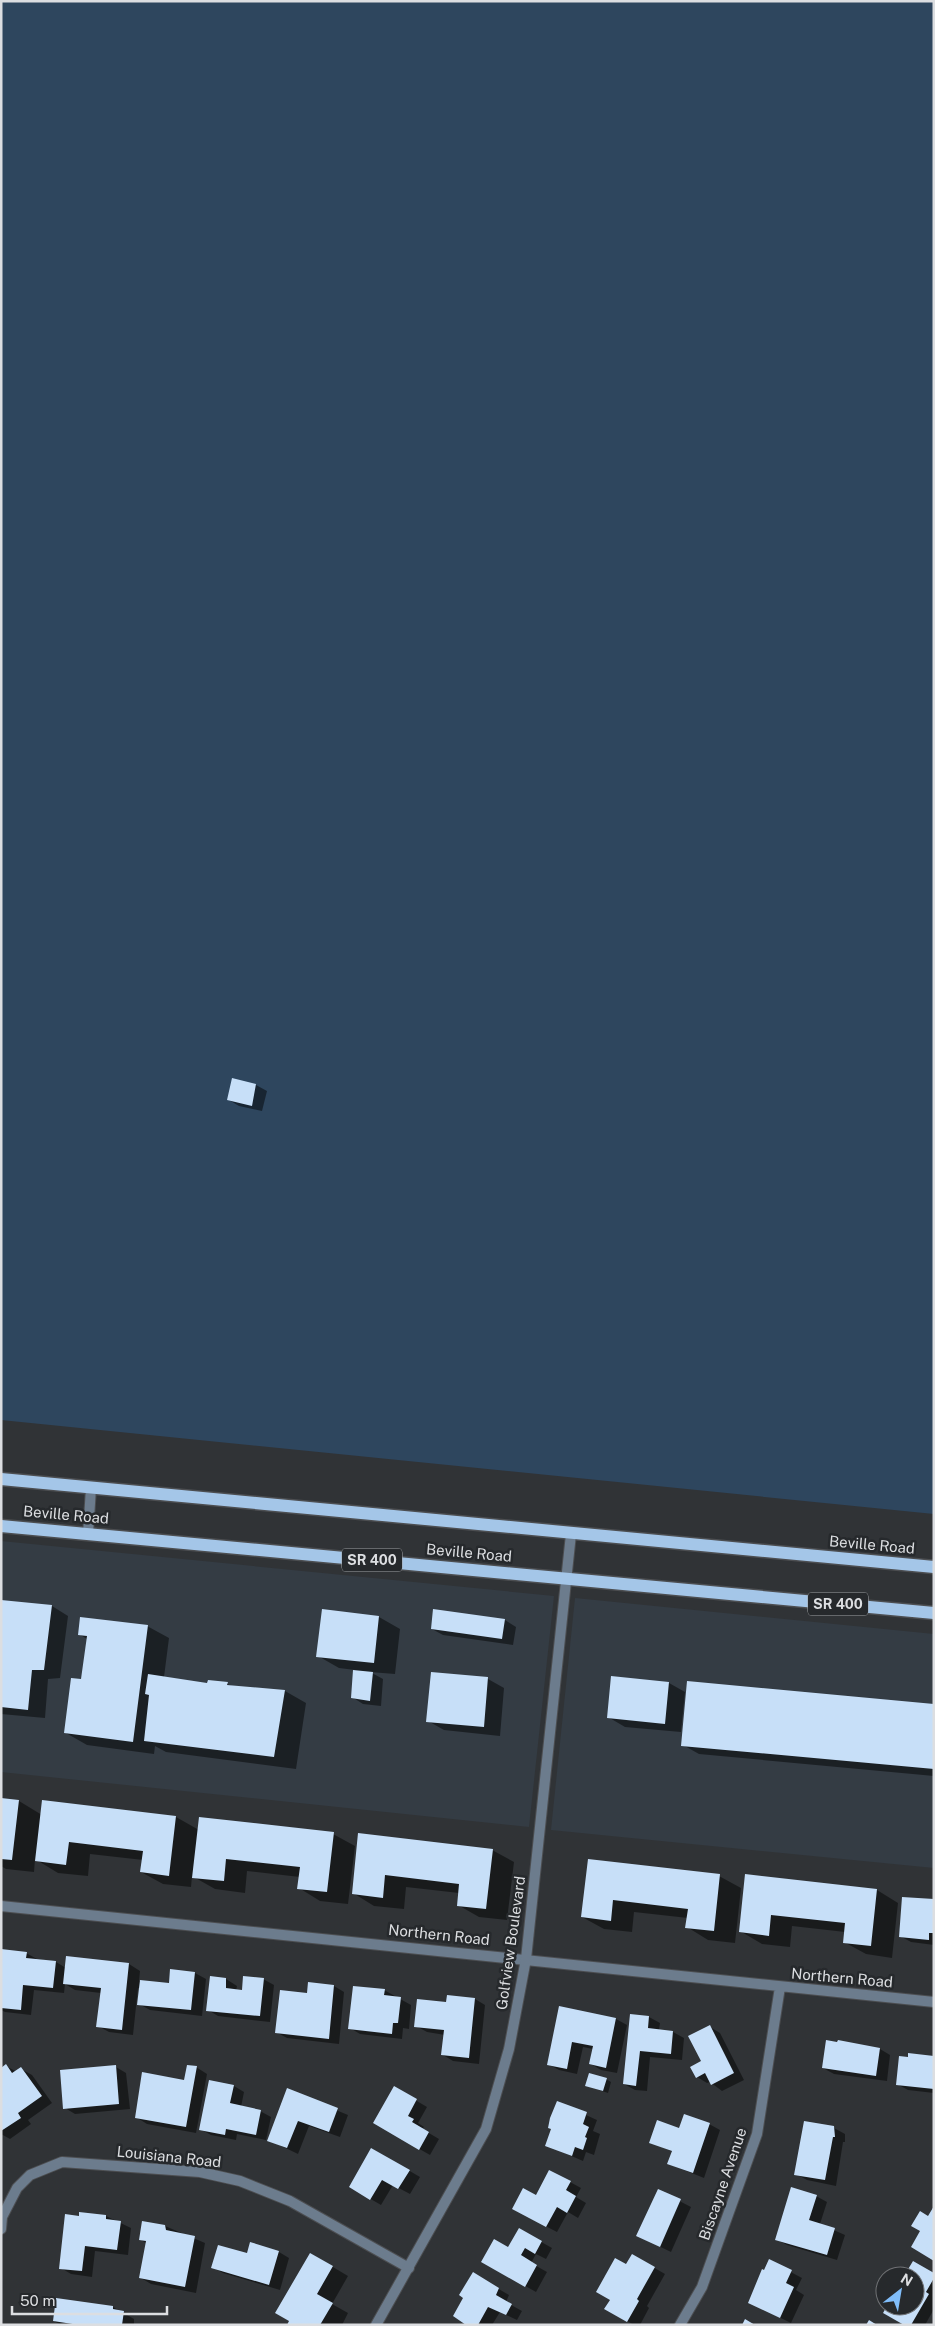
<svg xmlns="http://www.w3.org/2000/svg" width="935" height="2326" font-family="'Public Sans',sans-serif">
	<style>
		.built { fill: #343c44 }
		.green { fill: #2e465e }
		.shadow { fill: #0007 }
		.building { fill: #c7dff8 }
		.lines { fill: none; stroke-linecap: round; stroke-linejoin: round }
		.minor-casing { stroke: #4c4e51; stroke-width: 12 }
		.tertiary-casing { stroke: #4c4e51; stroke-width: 12 }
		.primary-casing { stroke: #4c4e51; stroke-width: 15 }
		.minor { stroke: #6c7c8d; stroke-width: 10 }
		.tertiary { stroke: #6c7c8d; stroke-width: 10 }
		.primary { stroke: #a4c6e8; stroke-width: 12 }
		.labels { text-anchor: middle; stroke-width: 5; stroke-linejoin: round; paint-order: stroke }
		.shield { fill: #26292c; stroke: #a5a8ab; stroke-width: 1 }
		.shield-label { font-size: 14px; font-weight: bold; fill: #dcdee1 }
		.street-label { font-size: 15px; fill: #dcdee1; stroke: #26292c }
	</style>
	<rect width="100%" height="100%" fill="#303336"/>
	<path class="built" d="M1,1541L554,1596L529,1827L1,1772Z
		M575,1598L934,1634V1868L551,1830Z"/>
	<path class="green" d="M1,1H934V1514L1,1420Z"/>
	<path class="shadow" d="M233,1080L256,1085L267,1091L262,1111L239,1106L229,1100Z
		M1,1601L52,1606L68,1616L60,1678L48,1679L45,1718L1,1714Z
		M434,1611L505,1620L516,1627L513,1645L443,1635L432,1629Z
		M379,1617L400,1629L395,1674L370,1672L383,1679L381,1706L363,1704L352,1697L355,1670L339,1668L318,1656Z
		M147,1626L169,1638L164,1677L209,1684H227L232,1686L285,1691L306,1703L296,1769L166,1752L155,1746L154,1754L87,1745L66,1733L82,1680L87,1639L79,1634Z
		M432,1673L488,1679L504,1688L500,1736L444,1730L428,1721Z
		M669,1683L685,1692L681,1732L625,1727L608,1717Z
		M934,1706V1776L699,1754L683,1745Z
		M1,1799L19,1801L42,1815L43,1801L176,1817L199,1830L333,1834L355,1846L348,1904L320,1901L299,1888L300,1877L247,1871L245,1893L215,1889L192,1876L191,1887L163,1884L141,1872L143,1860L90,1854L88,1876L58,1873L35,1859L34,1872L6,1869L1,1866Z
		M360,1834L492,1850L514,1862L507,1920L479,1917L458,1905L459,1893L406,1887L404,1909L374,1906L353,1893Z
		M589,1861L719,1876L741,1888L735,1943L708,1940L687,1927L688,1918L634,1912L632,1932L604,1929L582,1917Z
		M746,1875L877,1890L898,1903L892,1958L866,1954L844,1942L845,1932L792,1926L790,1947L762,1944L740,1931Z
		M934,1901V1945L911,1942L900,1936Z
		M1,1950L26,1953L37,1959L56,1962L66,1968L67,1957L129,1964L140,1971L139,1981L170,1984L195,1973L206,1979L202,2016L150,2010L139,2004L140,1988H138L133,2035L109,2032L98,2026L101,1993L75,1990L65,1984L64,1993L34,1990L31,2015L5,2012L1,2010Z
		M226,1979L237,1986L236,1991L243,1992L263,1979L274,1985L270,2022L218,2016L208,2010Z
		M334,1986L344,1992L339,2044L287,2038L276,2032L308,1994Z
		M384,1990L411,2005L409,2029L403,2028L402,2039L360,2034L350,2028Z
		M475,1999L485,2005L479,2064L453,2061L443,2055L445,2035L427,2032L416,2026L447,2003Z
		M560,2007L616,2019L627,2025L617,2073L601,2070L591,2064L593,2049L583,2047L577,2074L559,2070L548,2064Z
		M649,2017L660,2023L659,2030L673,2032L684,2038L682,2060L650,2057L647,2091L635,2090L624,2084Z
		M710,2027L720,2033L744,2080L722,2091L710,2082L707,2083L697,2077L702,2062Z
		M880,2049L890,2055L887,2081L834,2074L823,2068Z
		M934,2057V2093L908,2090L897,2084Z
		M6,2066L17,2072L21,2069L32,2075L52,2103L28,2120L31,2124L10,2139L1,2134V2069Z
		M116,2067L126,2073L130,2109L75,2114L65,2108Z
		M196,2067L207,2074L196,2133L147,2124L136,2117L185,2081Z
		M606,2079L611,2082L608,2093L587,2086Z
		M234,2086L244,2092L241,2107L260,2111L271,2117L266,2140L237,2134L236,2140L211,2135L200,2129Z
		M395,2088L427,2107L418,2123L424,2127L422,2129L439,2139L430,2155L374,2123Z
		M288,2090L348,2115L340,2137L309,2126L298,2154L269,2140Z
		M557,2102L597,2120L593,2131L600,2134L594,2155L586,2152L583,2161L546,2145L552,2129Z
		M709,2124L720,2130L704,2178L669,2164L673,2152L651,2142L680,2130Z
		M834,2128L845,2134V2142H843L836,2186L807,2180L796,2174Z
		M372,2149L420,2177L410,2194L393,2185L381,2205L350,2187Z
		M570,2182L581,2188L576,2197L586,2203L578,2218L568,2212L557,2232L524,2215L536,2197Z
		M658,2190L691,2207L671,2252L638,2236Z
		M816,2196L827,2202L820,2224L845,2235L837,2260L787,2245L776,2239Z
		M106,2216L131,2228L128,2255L95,2251L92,2277L71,2274L61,2268L80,2217Z
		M165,2226L205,2243L196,2293L151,2284L141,2278L147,2244L140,2239Z
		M520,2230L552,2248L546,2259L536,2254L531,2263L547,2272L536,2292L483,2262L509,2249Z
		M251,2244L279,2252L289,2258L280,2290L223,2273L212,2267L247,2255Z
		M311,2254L348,2276L332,2304L348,2313L342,2325H289Z
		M632,2255L665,2274L647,2306L649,2308L640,2325H634L606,2309Z
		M770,2261L802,2278L796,2290L804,2295L791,2323L750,2303Z
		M473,2274L509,2295L506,2302L522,2311L517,2320L500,2312L492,2325H469L465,2298Z
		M934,2275V2309L925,2325H906L888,2306H915V2276H906Z
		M113,2307L134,2319V2325H61L54,2321Z"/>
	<path class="building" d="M232,1078L256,1084L252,1106L227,1100Z
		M1,1600L52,1605L44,1670H32L28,1710L1,1707Z
		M322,1609L379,1616L374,1663L316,1657Z
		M433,1609L505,1619L502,1639L431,1629Z
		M80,1617L148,1625L133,1742L64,1733L71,1678L81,1679L87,1636L78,1635Z
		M353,1670L373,1672L370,1701L351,1698Z
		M431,1672L488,1677L484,1727L426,1722Z
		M148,1674L207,1683L208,1680L228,1682L227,1685L285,1690L274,1757L144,1741L149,1695L145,1694Z
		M611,1676L669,1682L665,1724L607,1718Z
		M687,1681L934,1704V1769L681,1746Z
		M1,1798L19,1800L12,1860L1,1859Z
		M42,1800L176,1816L169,1876L140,1872L143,1851L69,1842L66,1865L35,1861Z
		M199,1817L334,1832L327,1892L297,1889L300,1867L226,1859L224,1881L192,1878Z
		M358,1833L493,1849L486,1909L457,1906L459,1884L385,1875L383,1898L352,1894Z
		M588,1859L720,1874L714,1931L685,1928L688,1909L613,1900L611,1921L581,1917Z
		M745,1874L877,1889L871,1946L843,1943L845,1923L771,1915L769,1936L739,1932Z
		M902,1897L934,1899V1933H929V1940L899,1937Z
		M1,1949L27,1952L26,1958L56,1961L53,1988L23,1985L21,2010L1,2008Z
		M66,1956L129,1963L122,2030L96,2027L101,1988L63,1984Z
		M170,1969L195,1972L191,2010L137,2005L140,1980L169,1983Z
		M210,1976L226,1978V1988L242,1990L243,1976L264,1978L260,2016L206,2011Z
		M308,1982L334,1985L329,2039L275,2033L280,1990L307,1993Z
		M353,1986L385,1989L384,1995L401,1997L398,2023H393L392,2034L348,2029Z
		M447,1995L475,1998L469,2058L441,2055L444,2030L414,2027L417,1999L446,2002Z
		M559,2006L616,2018L606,2068L589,2064L593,2046L572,2042L567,2069L547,2065Z
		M630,2014L649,2016L648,2028L673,2031L671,2054L640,2051L636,2086L623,2084Z
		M710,2025L734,2073L711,2085L705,2073L696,2078L690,2067L701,2061L688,2036Z
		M826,2040L837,2042L838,2040L880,2048L876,2076L822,2068Z
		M908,2053L934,2056V2089L896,2085L899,2056L908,2057Z
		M6,2064L12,2073L21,2067L42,2096L18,2113L21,2118L1,2131V2068Z
		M116,2065L119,2104L63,2109L60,2070Z
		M187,2065L197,2066L186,2127L135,2118L142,2072L184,2080Z
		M589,2073L607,2078L603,2091L585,2086Z
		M209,2080L234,2085L230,2103L261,2110L256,2135L226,2129L225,2135L199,2130Z
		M394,2086L417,2099L408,2116L414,2119L412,2122L429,2132L419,2150L373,2123Z
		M287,2088L338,2108L329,2132L298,2121L287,2148L267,2141Z
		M557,2101L587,2112L583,2124L589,2127L585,2137L587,2138L583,2150L575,2147L572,2156L545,2146L551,2129L548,2128L550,2118Z
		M684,2114L710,2123L693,2173L667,2164L672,2151L649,2143L657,2120L679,2128Z
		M804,2121L834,2126L835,2137H833L825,2180L794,2175Z
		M371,2148L410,2170L398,2189L382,2180L370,2200L349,2187Z
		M549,2170L571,2181L566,2190L576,2196L567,2213L557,2207L546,2227L512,2209L523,2188L536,2195Z
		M791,2187L817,2195L809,2220L835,2228L827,2255L775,2240Z
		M658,2189L681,2199L660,2247L636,2236Z
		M934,2206V2261L911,2247L920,2231L911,2226L920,2211L928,2216Z
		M79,2212L106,2215V2219L121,2221L117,2250L85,2246L82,2271L59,2269L65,2214L79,2216Z
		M142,2221L165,2225L166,2230L195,2236L185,2287L139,2278L146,2241L139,2240Z
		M519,2228L542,2241L535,2254L525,2248L521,2255L537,2265L525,2287L481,2262L494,2239L508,2247Z
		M250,2242L279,2251L269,2285L211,2268L218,2245L247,2253Z
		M310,2253L333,2266L317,2294L333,2303L320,2325H287L289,2321L275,2313Z
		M632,2254L655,2267L637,2299L639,2301L627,2322L604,2309L610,2300L596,2292L615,2258L626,2264Z
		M769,2259L792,2270L786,2283L794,2287L780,2318L748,2303L762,2269L764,2270Z
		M913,2261L934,2273V2278L926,2292L929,2294L911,2325H904L883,2313L887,2306H915V2276H904Z
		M473,2272L499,2288L496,2295L512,2304L506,2315L488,2307L478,2325H466L453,2316L463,2298L459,2295Z
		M56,2298L113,2306V2309L124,2311L122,2325H79L53,2321Z
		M745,2319L755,2325H742Z
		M869,2320L877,2325H866Z"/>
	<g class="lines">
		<g class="minor-casing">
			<path id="minor" d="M88,1534L91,1488
				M1,1906L934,2002
				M1,2229L2,2217L17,2188L30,2175L62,2162L200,2172L240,2181L290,2201L409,2268
				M680,2325L702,2287L757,2134L780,1987"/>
		</g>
		<g class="tertiary-casing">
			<path id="tertiary" d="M376,2325L486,2129L509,2049L526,1959L571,1534"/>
		</g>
		<g class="primary-casing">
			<path id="primary" d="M1,1479L934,1567
				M1,1526L934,1613"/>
		</g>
		<use href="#minor" class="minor"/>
		<use href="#tertiary" class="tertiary"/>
		<use href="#primary" class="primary"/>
	</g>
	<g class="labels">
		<g class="shield">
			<rect x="342" y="1548.5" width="60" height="23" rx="4"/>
			<rect x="808" y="1592.5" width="60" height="23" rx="4"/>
		</g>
		<g class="shield-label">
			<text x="372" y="1565">SR 400</text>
			<text x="838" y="1609">SR 400</text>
		</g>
		<g class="street-label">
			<text transform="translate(66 1515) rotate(5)" y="5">Beville Road</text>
			<text transform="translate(872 1545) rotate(5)" y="5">Beville Road</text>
			<text transform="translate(469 1553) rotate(5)" y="5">Beville Road</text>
			<text transform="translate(439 1935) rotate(6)" y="5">Northern Road</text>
			<text transform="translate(511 1943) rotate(-82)" y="5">Golfview Boulevard</text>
			<text transform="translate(842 1978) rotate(5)" y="5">Northern Road</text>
			<text transform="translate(169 2157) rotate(6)" y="5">Louisiana Road</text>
			<text transform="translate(723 2184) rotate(-71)" y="5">Biscayne Avenue</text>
		</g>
	</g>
	<rect width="935" height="2326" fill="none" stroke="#dcdee1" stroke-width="5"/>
	<g transform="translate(900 2291) rotate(31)"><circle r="24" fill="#26292c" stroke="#6f7174"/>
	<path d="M0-4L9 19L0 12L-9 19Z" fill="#80bdfa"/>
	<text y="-8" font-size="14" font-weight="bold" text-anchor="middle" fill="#dcdee1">N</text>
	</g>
	<path d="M12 2306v8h155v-8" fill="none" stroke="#dcdee1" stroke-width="2.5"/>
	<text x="20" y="2306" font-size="15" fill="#dcdee1" stroke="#26292c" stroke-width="4" paint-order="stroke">50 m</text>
</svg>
